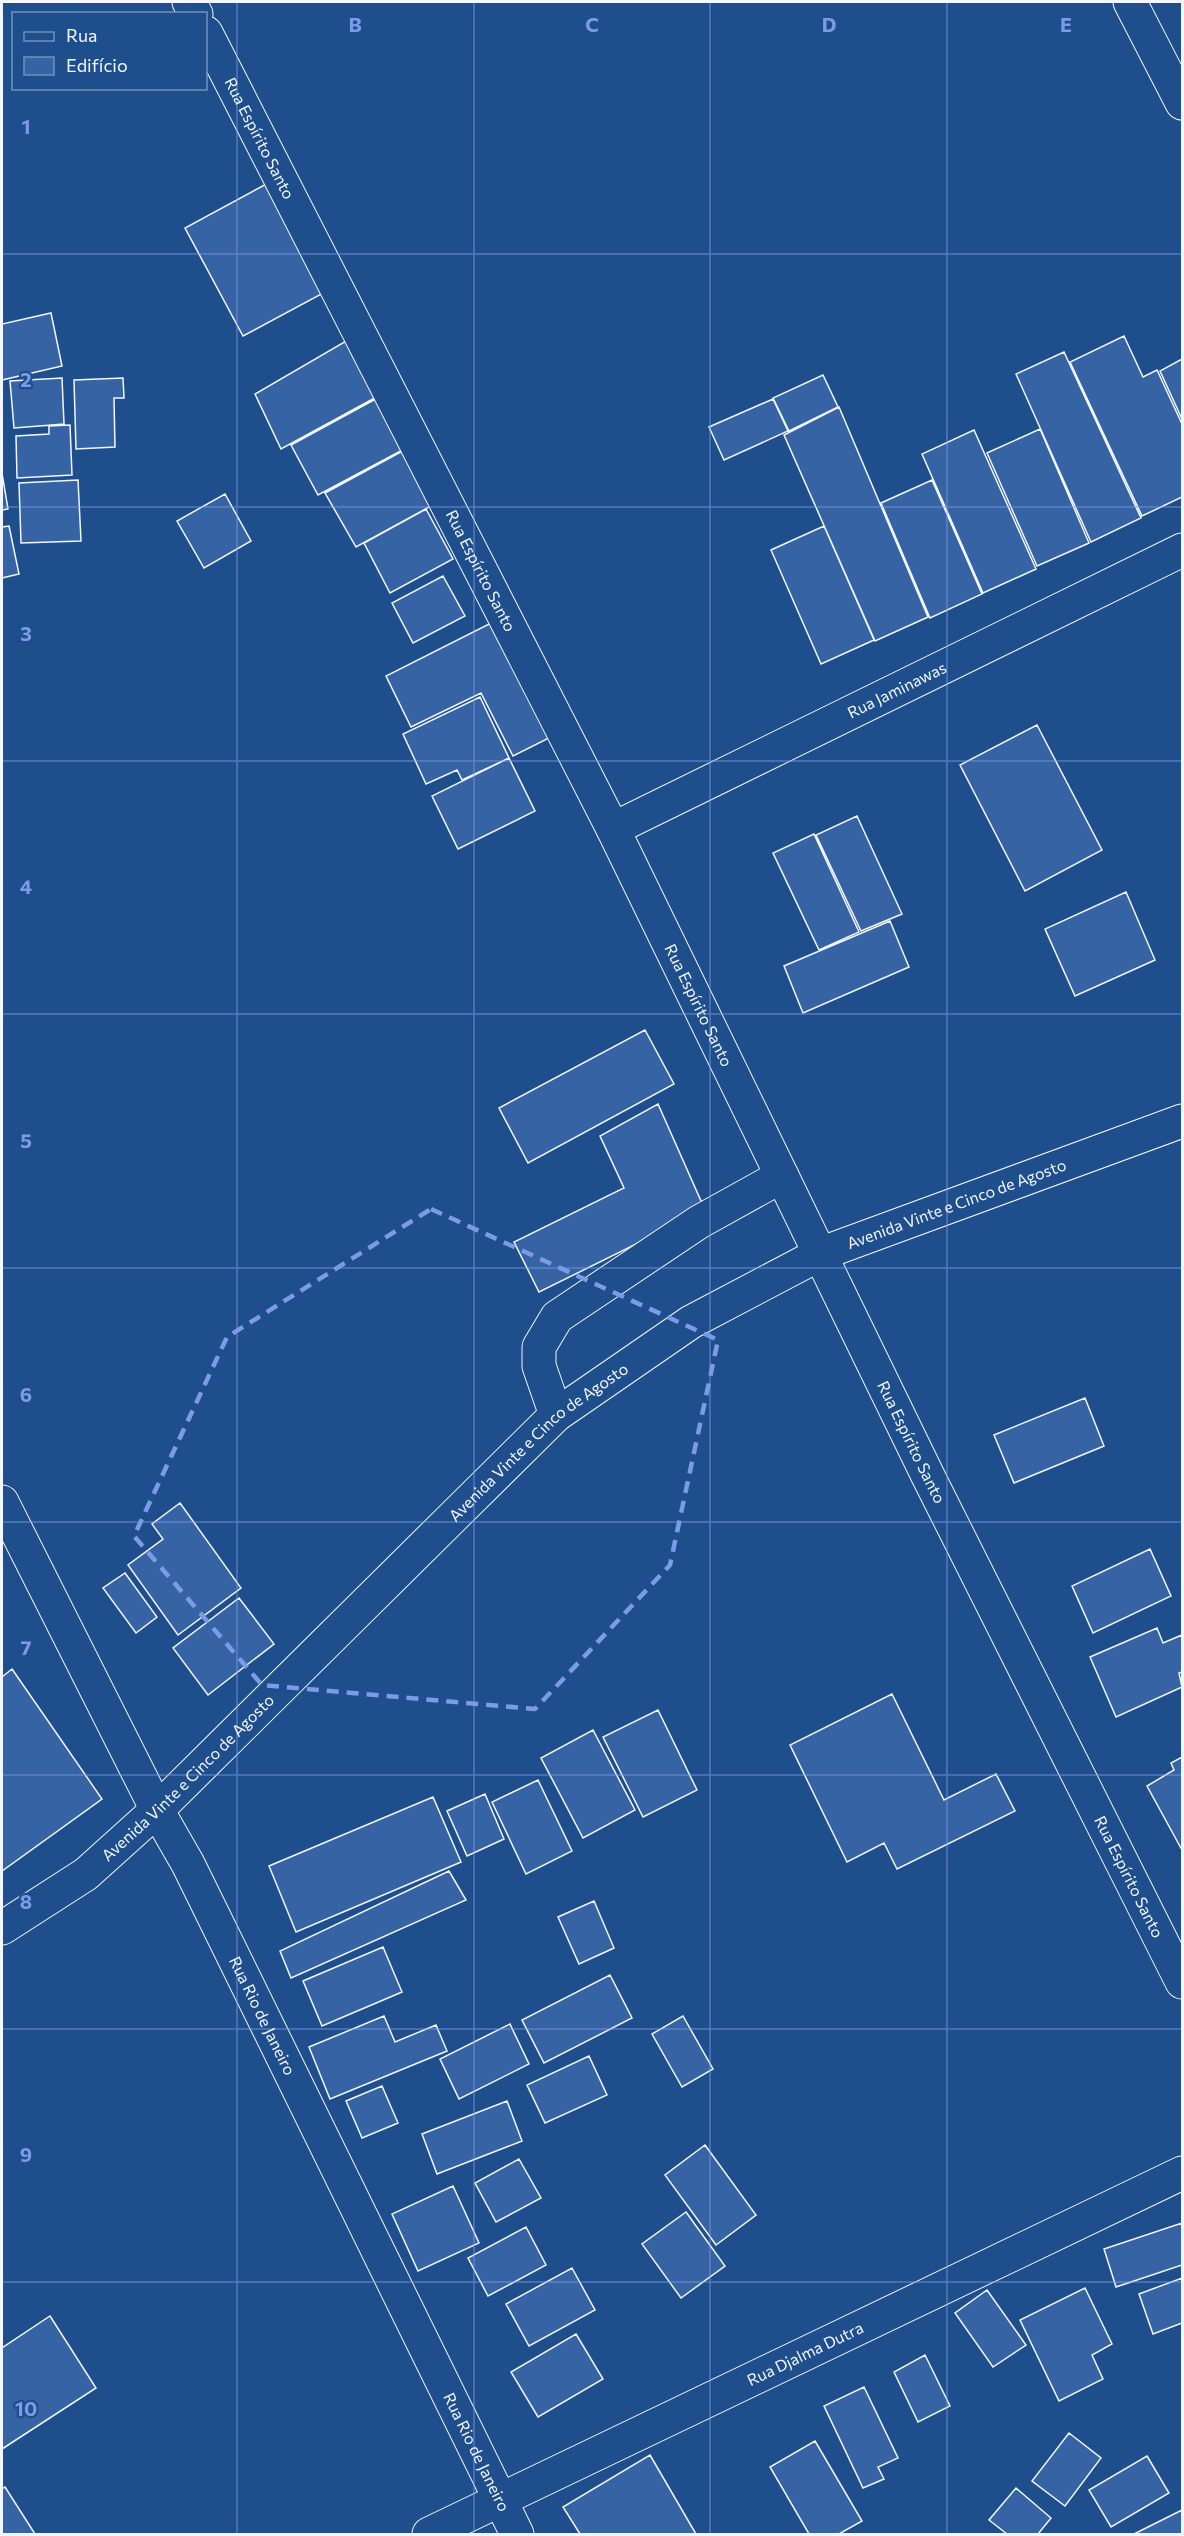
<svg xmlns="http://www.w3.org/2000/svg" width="1184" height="2536" font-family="Commissioner,sans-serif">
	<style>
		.building { fill: #3563a3; stroke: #f2f6ff; stroke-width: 1.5 }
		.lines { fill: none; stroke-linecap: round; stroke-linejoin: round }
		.minor-casing { stroke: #f2f6ff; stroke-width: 35 }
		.major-casing { stroke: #f2f6ff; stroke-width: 35 }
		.minor { stroke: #1f4e8c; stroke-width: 33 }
		.major { stroke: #1f4e8c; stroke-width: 33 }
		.marked { fill: none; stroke: #7d9aea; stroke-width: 4.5; stroke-dasharray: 12 8; stroke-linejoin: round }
		.grid { fill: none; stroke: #7d9aea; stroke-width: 1.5; stroke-opacity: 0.55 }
		.labels { text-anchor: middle; stroke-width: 4.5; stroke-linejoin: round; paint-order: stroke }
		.street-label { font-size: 16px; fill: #f2f6ff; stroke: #1f4e8c }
		.grid-label { font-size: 20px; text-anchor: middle; font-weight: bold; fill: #7d9aea; stroke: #1f4e8c; stroke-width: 4.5; stroke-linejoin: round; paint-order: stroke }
	</style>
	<rect width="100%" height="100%" fill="#1f4e8c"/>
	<path class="building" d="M270,182L327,291L243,336L185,228Z
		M51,313L62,366L2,380V324Z
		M1124,336L1143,377L1157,370L1182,424V497L1142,516L1070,362Z
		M353,337L382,394L281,449L255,394Z
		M1064,352L1141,518L1091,542L1016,374Z
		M1182,359V419L1160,371Z
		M823,375L838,407L789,431L773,398Z
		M62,378L64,424L14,428L10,381Z
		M123,378L124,398H114L115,447L76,449L74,380Z
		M383,395L410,446L318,495L291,445Z
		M773,399L788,431L724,460L709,427Z
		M839,407L928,617L875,641L784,435Z
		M70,425L72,475L17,478L16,436L49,434V426Z
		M1040,429L1089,543L1037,566L987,453Z
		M974,430L1036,569L983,593L922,454Z
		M410,447L440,501L356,547L325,493Z
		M2,473L8,509L2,510Z
		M78,480L81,541L21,543L19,483Z
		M932,480L982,594L930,618L881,503Z
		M225,494L251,541L204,568L177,521Z
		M426,509L453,559L390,593L364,543Z
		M9,526L19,574L2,578V527Z
		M824,526L874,640L821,664L771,550Z
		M443,576L465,616L413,643L392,603Z
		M497,620L555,735L513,756L481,693L411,727L386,676Z
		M480,697L509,758L462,780L457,770L426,784L403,734Z
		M1037,725L1102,850L1025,891L960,765Z
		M509,758L535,811L458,849L432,796Z
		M857,816L902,914L861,931L816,835Z
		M814,834L859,932L819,950L773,853Z
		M1126,892L1155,960L1075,996L1045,929Z
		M890,921L909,967L803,1013L784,966Z
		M645,1030L674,1084L528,1163L499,1108Z
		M658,1104L705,1210L539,1292L514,1242L624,1188L600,1136Z
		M1085,1398L1104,1446L1014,1483L994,1435Z
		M180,1503L241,1588L178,1635L128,1565L163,1539L152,1524Z
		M1150,1549L1171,1596L1093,1633L1072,1586Z
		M125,1573L157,1617L136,1633L103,1588Z
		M239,1598L274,1644L208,1695L173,1648Z
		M1157,1628L1163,1643L1182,1635V1672L1179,1673L1182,1687L1116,1717L1090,1657Z
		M12,1669L102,1799L2,1871V1677Z
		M892,1694L944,1800L996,1774L1015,1811L897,1869L884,1843L847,1862L790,1745Z
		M658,1710L697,1790L643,1817L603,1737Z
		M593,1730L635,1810L583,1838L541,1758Z
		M1182,1757V1850L1147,1786L1174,1770L1171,1763Z
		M538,1780L572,1851L526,1874L492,1802Z
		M485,1794L504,1839L467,1856L447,1811Z
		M433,1797L461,1862L296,1932L269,1866Z
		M449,1871L466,1900L291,1978L280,1951Z
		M594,1901L614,1948L579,1964L558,1917Z
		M383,1947L402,1992L322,2026L303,1981Z
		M610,1975L632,2018L544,2063L522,2020Z
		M384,2016L395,2042L436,2025L447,2051L330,2099L309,2047Z
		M683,2016L713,2069L682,2087L652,2034Z
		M510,2024L529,2064L459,2099L440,2059Z
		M589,2056L607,2095L545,2123L527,2085Z
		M382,2086L398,2123L362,2138L346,2101Z
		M507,2101L522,2141L437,2174L422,2134Z
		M705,2145L756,2215L716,2245L665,2175Z
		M519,2159L541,2198L496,2222L475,2183Z
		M453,2186L479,2243L418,2271L392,2214Z
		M686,2212L725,2266L681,2298L642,2244Z
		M1182,2223V2265L1116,2287L1104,2249Z
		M526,2227L546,2265L488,2296L468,2258Z
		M572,2268L595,2310L529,2346L506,2304Z
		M1182,2278V2323L1153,2334L1139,2294Z
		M1085,2288L1112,2344L1092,2355L1103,2379L1059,2401L1020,2320Z
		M987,2290L1026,2345L993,2367L955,2313Z
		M50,2316L96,2388L2,2449V2348Z
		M576,2334L603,2379L538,2417L511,2372Z
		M925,2355L950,2406L918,2422L894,2372Z
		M864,2387L898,2458L878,2467L884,2479L863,2488L824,2406Z
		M1069,2433L1101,2458L1065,2506L1032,2481Z
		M815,2441L862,2521L839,2534H809L770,2467Z
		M650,2455L696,2534H580L563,2507Z
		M1147,2456L1169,2493L1111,2527L1089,2490Z
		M5,2487L35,2534H2V2489Z
		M1016,2488L1051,2518L1038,2534H1007L989,2520Z
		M1182,2510V2534H1134Z"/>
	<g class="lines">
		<g class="minor-casing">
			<g id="minor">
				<path d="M189,2L196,14"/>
				<path d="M1130,2L1182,103"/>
				<path id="s1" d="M206,33L613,829L928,1476L1182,1982"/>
				<path id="s2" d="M613,829L1182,550"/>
				<path d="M556,1415L539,1366V1347L557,1317L699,1222L782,1176"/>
				<path id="s3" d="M2,1502L157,1810L188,1864L517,2534"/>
				<path id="s4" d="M429,2534L1182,2173"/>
			</g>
		</g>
		<g class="major-casing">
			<g id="major">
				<path id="s5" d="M2,1928L86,1874L157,1810L556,1415L691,1322L820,1254L1182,1121"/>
			</g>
		</g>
		<use href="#minor" class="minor"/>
		<use href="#major" class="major"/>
	</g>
	<path class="marked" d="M431,1209L718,1340L670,1565L535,1709L262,1685L134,1536L227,1337Z"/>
	<path class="grid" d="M237,2V2534M474,2V2534M710,2V2534M947,2V2534M2,254H1182M2,507H1182M2,761H1182M2,1014H1182M2,1268H1182M2,1522H1182M2,1775H1182M2,2029H1182M2,2282H1182"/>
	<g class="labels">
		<g class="street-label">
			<text dy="6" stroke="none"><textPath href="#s1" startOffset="118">Rua Espírito Santo</textPath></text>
			<text dy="6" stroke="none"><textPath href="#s1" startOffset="604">Rua Espírito Santo</textPath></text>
			<text dy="6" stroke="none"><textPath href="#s2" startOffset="316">Rua Jaminawas</textPath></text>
			<text dy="6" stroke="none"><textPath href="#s1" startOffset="1090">Rua Espírito Santo</textPath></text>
			<text dy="6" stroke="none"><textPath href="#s5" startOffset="1212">Avenida Vinte e Cinco de Agosto</textPath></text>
			<text dy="6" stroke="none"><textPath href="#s1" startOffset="1576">Rua Espírito Santo</textPath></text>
			<text dy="6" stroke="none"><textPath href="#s5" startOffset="726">Avenida Vinte e Cinco de Agosto</textPath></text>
			<text dy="6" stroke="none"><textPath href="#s5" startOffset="240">Avenida Vinte e Cinco de Agosto</textPath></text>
			<text dy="6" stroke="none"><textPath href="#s1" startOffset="2062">Rua Espírito Santo</textPath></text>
			<text dy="6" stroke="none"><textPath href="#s3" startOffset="576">Rua Rio de Janeiro</textPath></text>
			<text dy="6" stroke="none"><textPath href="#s4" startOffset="417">Rua Djalma Dutra</textPath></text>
			<text dy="6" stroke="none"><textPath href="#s3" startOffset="1062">Rua Rio de Janeiro</textPath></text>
		</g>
	</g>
	<g class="grid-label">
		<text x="355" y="32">B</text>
		<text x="592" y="32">C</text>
		<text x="829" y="32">D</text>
		<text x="1066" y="32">E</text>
		<text x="26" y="134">1</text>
		<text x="26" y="387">2</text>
		<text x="26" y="641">3</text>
		<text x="26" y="894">4</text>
		<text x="26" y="1148">5</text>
		<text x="26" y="1402">6</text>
		<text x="26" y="1655">7</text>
		<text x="26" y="1909">8</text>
		<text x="26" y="2162">9</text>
		<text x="26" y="2416">10</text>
	</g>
	<rect width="1184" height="2536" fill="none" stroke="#f2f6ff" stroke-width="6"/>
	<rect x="12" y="12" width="195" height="78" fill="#1f4e8c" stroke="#7391ba" stroke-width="1.5"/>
	<rect x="24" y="32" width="30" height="9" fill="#1f4e8c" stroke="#7391ba" stroke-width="1.5"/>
	<text x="66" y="42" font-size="18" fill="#f2f6ff">Rua</text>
	<rect x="24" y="57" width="30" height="18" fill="#3563a3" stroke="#7391ba" stroke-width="1.5"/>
	<text x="66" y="72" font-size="18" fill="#f2f6ff">Edifício</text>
</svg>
